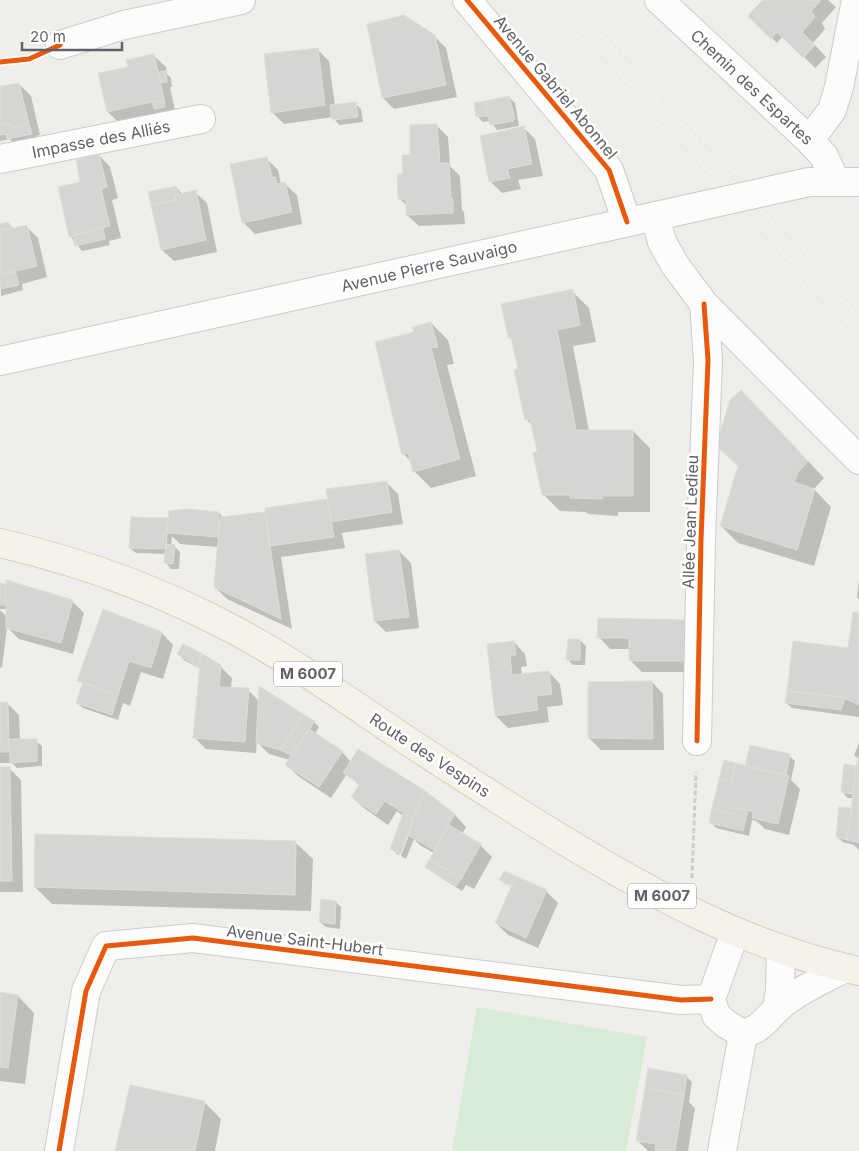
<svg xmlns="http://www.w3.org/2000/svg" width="859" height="1151" font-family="Inter,sans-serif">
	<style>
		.pitch { fill: #d8ebd6 }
		.shadow { fill: #0003 }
		.building { fill: #d6d5d3; stroke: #deddd9 }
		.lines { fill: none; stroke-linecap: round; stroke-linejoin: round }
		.street-casing { stroke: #cbcccc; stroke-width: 30 }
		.secondary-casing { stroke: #cacacb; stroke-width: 30 }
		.primary-casing { stroke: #d7ceb8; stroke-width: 30 }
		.path { stroke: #cacfcc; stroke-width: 3; stroke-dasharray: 5 2.5; stroke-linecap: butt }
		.street { stroke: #fdfcfc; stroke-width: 28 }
		.secondary { stroke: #fdfcfc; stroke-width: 28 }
		.primary { stroke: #f4f2e9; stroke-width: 28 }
		.rail { stroke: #e4e4e4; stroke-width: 4; stroke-dasharray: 1 6; stroke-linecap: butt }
		.secondary-bridge-casing { stroke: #cacacb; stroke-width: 30; stroke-linecap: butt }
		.secondary-bridge { stroke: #fdfcfc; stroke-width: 28 }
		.cycleway-casing { stroke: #fff; stroke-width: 8 }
		.cycleway { stroke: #e8590c; stroke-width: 5 }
		.labels { text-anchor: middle; stroke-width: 5; stroke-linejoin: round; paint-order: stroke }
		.shield { fill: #fff; stroke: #8f9295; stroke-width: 1 }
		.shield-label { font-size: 15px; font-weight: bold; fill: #5f6368 }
		.street-label { font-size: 16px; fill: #5f6368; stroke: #fff }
	</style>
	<rect width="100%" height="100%" fill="#efeeea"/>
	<path class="pitch" d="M477,1007L647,1037L626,1151H452Z"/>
	<path class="shadow" d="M765,0H828L836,7L822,23L825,29L813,43L826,57L815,68L783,36L777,43L750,16Z
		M434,36L446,48L457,97L394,109L383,98Z
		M317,49L329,61L335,106L356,104L361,109L363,122L339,125L333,117L284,124L272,112Z
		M154,56L166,67L167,74L171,78L172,87H170L175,111L119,123L108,112L130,68Z
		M19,84L31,96L40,135L36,136V139L14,144L10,139L0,141V86Z
		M509,97L515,103L519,126L497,130L490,121L483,122L478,117L475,104Z
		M437,126L448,137L450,166L460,176L462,210L464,212L465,224L419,226L407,215V206L399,198L404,175L411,156Z
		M524,128L535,139L543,176L518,180L521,189L502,193L490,181Z
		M99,155L110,167L118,198L112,200L121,238L109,241L110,245L82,251L70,236L81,183Z
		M266,158L278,170L281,184H285L297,195L302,224L255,234L243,222Z
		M176,187L182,194L195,192L207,203L217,252L174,261L162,250Z
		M8,223L14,229L26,226L38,238L47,277L22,284L23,290L1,296L0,225Z
		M572,291L589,308L596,342L573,346L589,431H633L650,448V512H618V516L588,514L585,512L560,511L543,494L538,452L533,426L526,419L520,370L514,342L509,337Z
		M431,323L448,340L454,364L447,365L476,476L431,488L414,471L412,462L403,454L415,333Z
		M758,408L824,478L814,489L831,507L814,566L738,543L721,526Z
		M386,482L398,494L403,524L342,533L345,548L281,557L292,629L227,599L215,587L218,547L180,544L172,536L171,546H174L180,552L179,569H171L166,563L167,554L136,553L130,548L167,520L169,522L219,513L224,518L266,513V509L329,500Z
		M399,551L411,563L419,628L386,632L375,621Z
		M859,580V599L857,597Z
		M0,584L72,601L84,613L73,654L19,639L7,627L2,668L0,667V610L7,617V609H0Z
		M859,614V717L792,708L786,703L849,649Z
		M687,621L699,672H642L630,660V649H610L599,637Z
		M162,633L173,645L163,679L141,672L130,706L123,703L118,720L83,708L77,703L83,685L79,680Z
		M580,640L586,646L585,665H573L568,660Z
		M514,642L525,654L527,666L521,667L522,675L549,672L560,684L563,705L547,707L549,722L508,728L496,716L488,646Z
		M179,654H200L220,666L232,678L231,689L248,690L259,701L314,722L319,727L315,734L342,752L351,762L423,792L455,815L466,827L462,834L480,845L492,857L474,889L466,885L462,891L432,872L426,867L434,853L421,846L414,839L406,859L401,856L414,822H411L399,855L397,854L391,849L403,816L397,811L388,825L364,808L352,797L360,786L347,774L331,798L298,776L287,765L290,760L269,754L257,742L256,753L206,749L195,738L201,669L184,660Z
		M652,682L663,694L664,750H601L589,738Z
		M7,703L19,715L20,741H36L42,746V766L17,768L12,763H0V704Z
		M859,743V850L854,845L843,842L837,837L840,808L852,809L854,798H848L842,792L856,767L857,769L859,760L854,755Z
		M789,756L795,761L791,780L800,789L789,835L765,829L756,821L752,820L749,836L716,828L711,822L746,767Z
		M0,768H9L21,780L23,892H0Z
		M296,843L313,859L311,911L52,904L35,887Z
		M505,872L546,891L558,903L538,948L508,935L496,923L511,888L506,885L516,890L517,888L506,882V885L501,880Z
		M336,902L341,907L340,929L326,927L320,922Z
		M0,993L18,996L34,1013L25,1084L0,1081Z
		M649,1070L687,1077L692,1082L689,1102L695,1108L688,1151H648L637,1140Z
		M205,1103L221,1119L215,1151H117Z"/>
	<path class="building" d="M763,0H821L811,11L815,17L802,32L815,45L803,58L754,9Z
		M754,9L777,32L771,39L748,16Z
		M404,15L435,35L446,85L382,98L367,24Z
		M318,48L325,105L271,113L264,54Z
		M154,54L164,99L107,112L98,73L128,67L126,60Z
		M166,71L167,82L160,83L158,72Z
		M19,83L29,124L11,128L8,123L0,125V86Z
		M509,96L515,118L513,121L490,125L485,101Z
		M164,99L165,107L154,109L152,102Z
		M485,101L488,116L476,117L474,103Z
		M356,102L358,117L332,120L330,105Z
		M8,123L11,128L29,124L32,134L7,139L6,134L0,135V125Z
		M437,124L440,163H449L451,198L453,199V213L406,215V200L398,199L397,174H403L402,155H410V125Z
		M524,126L532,164L507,169L510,178L489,182L480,136Z
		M99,154L107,187L101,189L110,226L69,237L58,187L80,182L76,160Z
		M267,157L272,177H275L277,184L285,182L292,212L242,223L230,164Z
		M176,186L179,194L175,195V200L151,205L148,192Z
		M196,190L206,240L161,250L151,205L175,200V195Z
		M8,222L11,228L0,231V224Z
		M27,225L37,266L0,275V231Z
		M103,228L105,239L75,246L73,235Z
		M15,271L19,285L0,289V275Z
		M573,289L580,325L557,330L576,430H633V496H602V499L570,498V495H542L533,453L537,451L530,419L525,420L514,370L518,369L511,337H508L501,304Z
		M431,322L438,347L431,348L460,459L413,472L408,453L402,455L375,342L414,332L412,327Z
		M741,390L808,461L798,472L794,482L815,489L797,550L720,526L738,466L716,446L730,400Z
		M387,481L392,512L331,522L326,489Z
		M327,499L334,537L270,546L265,508Z
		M187,509L219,512L218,537L167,533L169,511Z
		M265,512L270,546L281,619L214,587L220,517Z
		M131,517L168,518L166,549L129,548Z
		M166,544L175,545L173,564L164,563Z
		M399,550L409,617L374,621L365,554Z
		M6,580L73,600L61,643L6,628Z
		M0,583L6,584L5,605H0Z
		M103,609L162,632L151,668L129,661L118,695L77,681Z
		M853,612H859V705L842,697L787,691L793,641L848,648Z
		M598,618L687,620V661H629V638H597Z
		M568,639H580V660H566Z
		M514,641L516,655H510L512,675L549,671L552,694L536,696L538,710L495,716L487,644Z
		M183,644L201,653L199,667L177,654Z
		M201,653L221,665L219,687L249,688L245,742L193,738Z
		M652,681L653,739L588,738V682Z
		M83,682L118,695L112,715L76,703Z
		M259,686L303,714L280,750L256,743Z
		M787,691L842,697L845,699L841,710L785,703Z
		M0,702H8L9,752H0Z
		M303,714L315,721L291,755L280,750Z
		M309,729L343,751L319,787L285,765Z
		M9,739H37V761L10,763Z
		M750,745L790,754L786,775L745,766Z
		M358,749L424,790L413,819L385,801L376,814L351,797L360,784L343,773Z
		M858,756L859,757V843L847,840Z
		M724,760L736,763L731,782L719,779Z
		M736,763L789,776L778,824L752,818L753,812L748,810L735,808L734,814L712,808L719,779L731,782Z
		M844,764L856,766L853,794L841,792Z
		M0,767H10L12,881H0Z
		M424,790L455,814L434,850L408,835Z
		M839,807L851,808L847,840L836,837Z
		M712,808L734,814L735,808L748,810L743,831L709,823Z
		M403,814L413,819L401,854L390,849Z
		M449,825L481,844L462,878L429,860Z
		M35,834L296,841L295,895L34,887Z
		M429,860L462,878L456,886L425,867Z
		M504,871L516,876L511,886L499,880Z
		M516,876L547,890L526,938L495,923Z
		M321,899L336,901L335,924L319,922Z
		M0,992L18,995L8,1068L0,1067Z
		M648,1068L687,1075L684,1095L645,1088Z
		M130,1085L205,1101L195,1151H115Z
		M645,1088L684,1095L675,1151H655L656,1144L636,1141Z"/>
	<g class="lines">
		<g class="street-casing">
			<path id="street" d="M467,0L609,170L627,222
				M659,0L807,138L824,156L835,181
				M60,45L124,25L241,0
				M807,138L818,129L832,110L839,87L856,0
				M0,159L201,119
				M655,216L662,242L675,265L704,304L859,460
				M697,741L701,540L708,360L704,304
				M735,932L711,999L716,1015L726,1024L743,1034C766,1028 770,1011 789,999C806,987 826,978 845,968
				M777,1007L780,991L781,950
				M59,1151L86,991L106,946L193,938L681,1000L711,999
				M722,1151L743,1034"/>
		</g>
		<g class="secondary-casing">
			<path id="secondary" d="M809,182H859
				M0,361L674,212"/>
		</g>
		<g class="primary-casing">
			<path id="primary" d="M0,543C82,562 162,591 236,631C296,663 351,703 408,741C456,773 505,804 555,835C650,893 749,948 859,971"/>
		</g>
		<path class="path" d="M692,878L696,772"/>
		<use href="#street" class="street"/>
		<use href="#secondary" class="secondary"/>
		<use href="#primary" class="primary"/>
		<path class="rail" d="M550,0L859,342
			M573,0L859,315"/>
		<g class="secondary-bridge-casing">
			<path id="secondary-bridge" d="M674,212L809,182"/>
		</g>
		<use href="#secondary-bridge" class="secondary-bridge"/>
		<g class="cycleway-casing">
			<path id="cycleway" d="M467,0L609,170L627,222
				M0,62L29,59L60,45
				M697,741L701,540L708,360L704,304
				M59,1151L86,991L106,946L193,938L681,1000L711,999"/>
		</g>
		<use href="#cycleway" class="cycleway"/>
	</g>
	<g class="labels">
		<g class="shield">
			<rect x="274" y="661.5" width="68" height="25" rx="4"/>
			<rect x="628" y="883.5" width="68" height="25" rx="4"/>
		</g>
		<g class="shield-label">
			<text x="308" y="679">M 6007</text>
			<text x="662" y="901">M 6007</text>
		</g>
		<g class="street-label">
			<text transform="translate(556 87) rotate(50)" y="6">Avenue Gabriel Abonnel</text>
			<text transform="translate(752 87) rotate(43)" y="6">Chemin des Espartes</text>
			<text transform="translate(101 139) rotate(-11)" y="6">Impasse des Alliés</text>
			<text transform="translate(429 266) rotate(-13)" y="6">Avenue Pierre Sauvaigo</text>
			<text transform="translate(690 522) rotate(-88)" y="6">Allée Jean Ledieu</text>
			<text transform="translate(430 755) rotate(33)" y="6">Route des Vespins</text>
			<text transform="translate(305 940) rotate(7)" y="6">Avenue Saint-Hubert</text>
		</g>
	</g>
	<path d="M22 42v8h100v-8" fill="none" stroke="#5f6368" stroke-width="2.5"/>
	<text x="30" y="42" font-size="15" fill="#5f6368" stroke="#ffffff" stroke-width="4" paint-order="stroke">20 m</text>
</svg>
